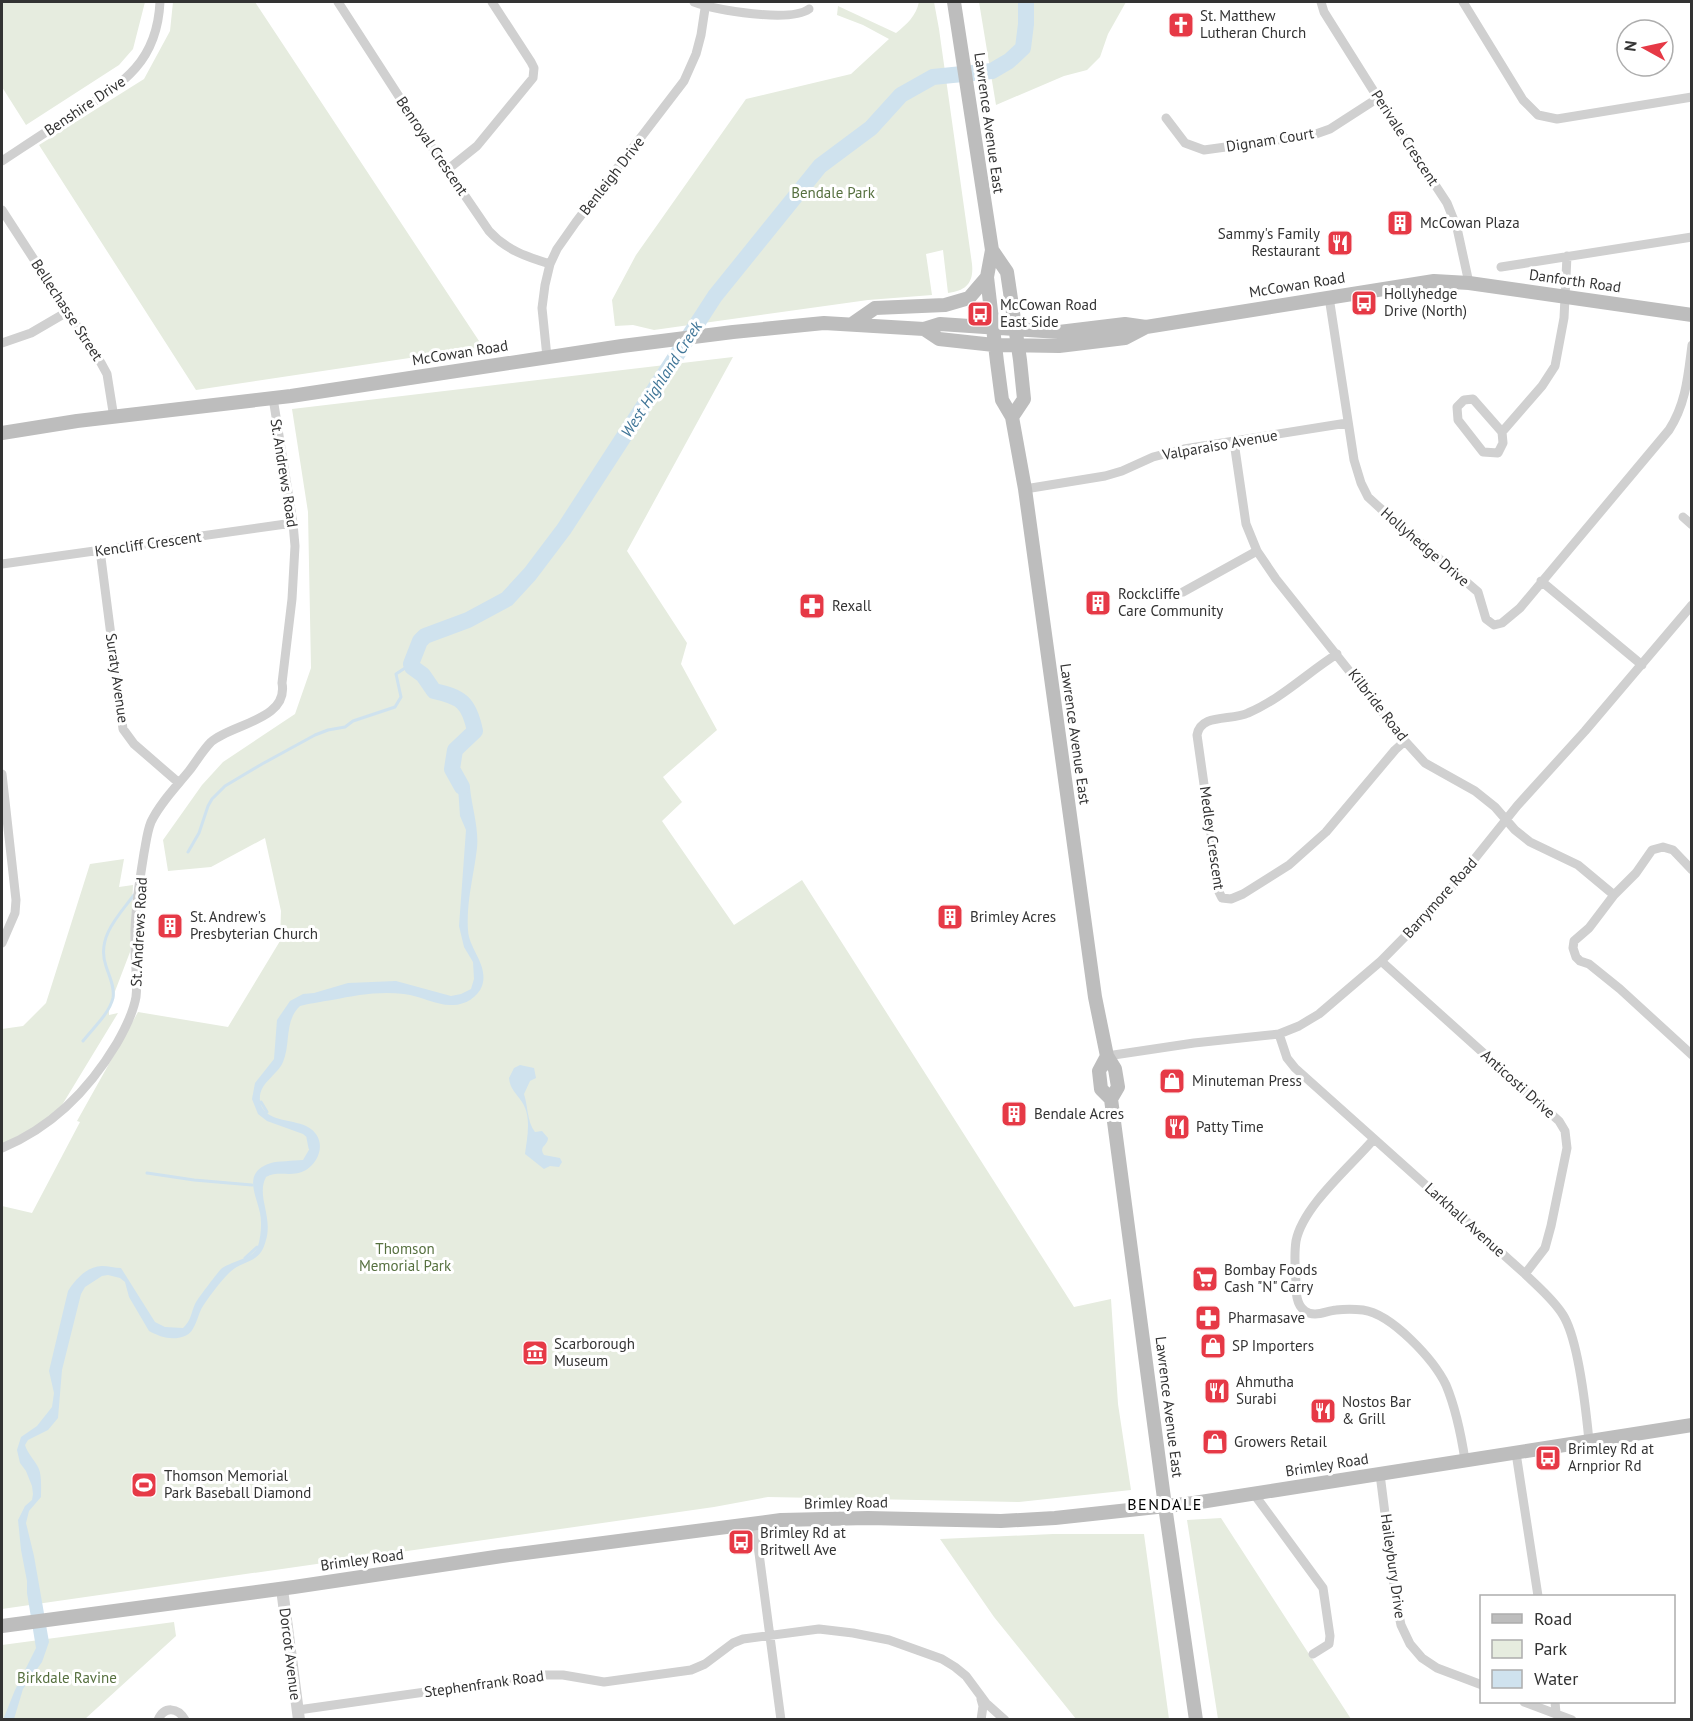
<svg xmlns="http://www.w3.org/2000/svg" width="1693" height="1721" font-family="'PT Sans',sans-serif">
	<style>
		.green { fill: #e6ecdf }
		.water { fill: #cfe2ee }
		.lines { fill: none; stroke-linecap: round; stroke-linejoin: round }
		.stream { stroke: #cfe2ee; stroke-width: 3 }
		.river { stroke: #cfe2ee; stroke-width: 16 }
		.minor { stroke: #d0d0d0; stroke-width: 9 }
		.tertiary { stroke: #d0d0d0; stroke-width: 12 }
		.secondary { stroke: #bdbdbd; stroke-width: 14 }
		.labels { text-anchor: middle; stroke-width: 6; stroke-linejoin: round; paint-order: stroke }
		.poi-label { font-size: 15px; fill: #333; stroke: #fff; text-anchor: start }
		.street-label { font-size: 15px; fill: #333; stroke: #fff }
		.park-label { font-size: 15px; fill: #56703f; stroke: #fff }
		.water-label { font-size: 16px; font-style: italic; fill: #3f7597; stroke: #fff }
		.neighbourhood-label { font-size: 16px; letter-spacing: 1.5px; fill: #000; stroke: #fff }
	</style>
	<rect width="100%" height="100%" fill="#fff"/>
	<path class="green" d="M2,2H145L133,49L119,65L26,125L2,87Z
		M173,2H255L483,347L196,390L39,145L144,79L170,31Z
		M919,2H934L939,29L972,264C974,283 966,291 948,293L943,250L926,254L932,295L868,300L654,330L633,325L615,326L612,300L636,255L746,99L851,74L889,39L863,25L837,15L838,6L896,33C907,24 916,16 919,2Z
		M979,2H1126L1108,34L1100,57L1087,70L1064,76L996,105Z
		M733,357L627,551L687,643L681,664L717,730L663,777L682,802L662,821L734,925L802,880L1074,1307L1111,1299L1118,1404L1131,1490L1019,1502L768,1497L714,1507L2,1609V1206L32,1213L80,1122L77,1121L138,1012L228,1027L280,941L281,911L265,838L211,867L168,871L163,840L202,785L223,762L295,714L311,668L308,512L292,409Z
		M124,859L119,887L133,885L130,952L109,1007V1015L118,1013L56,1115L2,1145V1029L23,1026L46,1003L90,864Z
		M1221,1518L1351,1719H1218L1187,1520Z
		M1053,1534H1144L1169,1719H1076L994,1617L940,1539Z
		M174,1622L176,1636L85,1719H2V1645Z"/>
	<path class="water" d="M458,787L470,788C472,808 479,828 477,848C474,875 466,902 468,930C469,950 489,965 482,986C478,997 465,1005 453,1005C437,1006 421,996 404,994C379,991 357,995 332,1000C321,1002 311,1003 300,1006C284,1021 291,1043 283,1062C277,1076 258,1083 260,1101C263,1122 292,1119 306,1126C327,1136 322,1160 306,1170C293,1178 278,1170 266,1177C256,1196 273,1216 266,1240C260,1265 243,1259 229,1273C220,1282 211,1294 203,1306C197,1315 196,1332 185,1336C172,1341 160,1337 149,1331L129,1297L125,1282L120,1278L108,1275L102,1276L85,1287L81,1294L62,1370L58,1418L48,1430L28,1440L25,1445C28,1454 33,1458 38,1467C42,1474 41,1488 41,1497L29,1511L26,1523L34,1556L49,1642L42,1662L23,1689L14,1719L3,1720L15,1690L36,1648L27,1593V1581L21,1550L18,1520L25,1506L32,1500L33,1494L32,1486L26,1471L20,1463L17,1450L21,1437L37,1426L52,1407L54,1393L49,1371L68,1291C75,1280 87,1266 102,1266C108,1266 115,1268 121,1268L155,1322L165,1327L183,1328C191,1321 191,1313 195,1304C198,1298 216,1275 220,1270C232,1260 253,1260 258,1246C261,1236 262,1223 260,1213C256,1194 242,1172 271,1163C278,1161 293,1161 303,1160L310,1148V1140L303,1134L267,1121L258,1114L252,1099L255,1083L274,1059L277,1020L290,1001L303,994L314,993L348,983L396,981L451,996L461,994L471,989L474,979L473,962L464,947L459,926L466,830L460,816Z
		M520,1065L534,1068L536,1078L530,1081L524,1094C528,1106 527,1122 535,1132L542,1131L548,1138C548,1146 538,1146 544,1155L560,1158L562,1162L559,1167L550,1166L544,1169L525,1154C527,1138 532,1117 522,1102C516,1093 510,1089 509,1078L514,1068Z"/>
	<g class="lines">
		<path class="stream" d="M188,852L199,833L208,806L212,799L225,786L262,764L315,735L328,730L345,727L353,721L395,707L401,697L396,674L411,664
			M83,1041C93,1028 109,1014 113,998C115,987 109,976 106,966C96,938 118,916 134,895
			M261,1102L267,1112
			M308,1138L310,1148
			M147,1173L194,1180L252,1185
			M245,1258L257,1247"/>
		<path class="river" d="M462,787L452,769L455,750L475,731C469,702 461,697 434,691L423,675L412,667L411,664L420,641L425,636L468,620L507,599L530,574L564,529L715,296L820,166L871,128L901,95L933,77L992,71L1009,61L1023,48L1026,24V2"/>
		<path class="minor" d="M338,2L431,146L489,231C506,250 527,257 550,264
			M694,2C716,10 790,23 809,9
			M1321,2L1324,12L1378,98L1447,203L1457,228L1469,283
			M1463,2L1523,100L1538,115L1557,119L1692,97
			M1166,118L1185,143L1204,150L1313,135L1330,129L1378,98
			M2,161C25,146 48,130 72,116C120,85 157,65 160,2
			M447,170L477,146L533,78L534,68L531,62L492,2
			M2,210L101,363L107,374L114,418
			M1501,267L1692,237
			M1329,297L1354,460L1361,483L1368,497L1380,508L1478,592L1486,619L1494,625L1502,623L1520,608L1669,430C1686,404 1688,376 1692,345
			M2,343L31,333L67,312
			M547,357L542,308L545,285L550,264L557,249L576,222L684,81L696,54L701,35L706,2
			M1502,432L1473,399L1464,400L1457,407L1458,420L1483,452L1498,453L1503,443L1502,432L1542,386L1555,366L1564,318L1567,256
			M1234,442L1246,524L1257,551L1276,579L1405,741L1425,763L1475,791L1495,807L1515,830L1530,842L1578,865L1614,895
			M1025,489L1105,476L1122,471L1153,457L1184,449L1347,423
			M1683,517L1692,525
			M100,550L123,729L134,744L179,783
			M2,564L293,523
			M1541,581L1642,665
			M1183,592L1257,551
			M1337,654C1307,673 1281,699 1248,713C1231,721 1201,713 1197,735L1216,869L1217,888L1222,898L1231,899L1243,894L1289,865L1326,832L1395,750L1405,741
			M2,774L16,900L15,913L2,943
			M1692,870L1673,850L1663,847L1652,850L1636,873L1614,895L1589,928L1574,941L1573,948L1576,957L1580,961L1589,964L1620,989L1692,1055
			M1381,961L1559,1121L1565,1131L1567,1148L1551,1226L1545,1248L1525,1274
			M1279,1034L1287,1058L1295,1068L1525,1274C1538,1287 1553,1299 1563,1315C1578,1339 1586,1410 1589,1441
			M1107,1056L1194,1043L1279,1034L1299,1026L1319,1014L1381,961L1444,897L1517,806L1585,731L1692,605
			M1373,1140C1350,1167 1303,1206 1296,1241C1294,1254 1295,1269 1296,1282C1296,1292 1296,1305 1305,1311C1314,1318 1326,1311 1336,1310C1344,1309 1355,1309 1363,1310C1392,1314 1434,1360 1446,1385C1456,1409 1461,1434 1465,1460
			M2,1148C53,1127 89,1090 117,1043C125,1029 133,1014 136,997C138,981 135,964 135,948C134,916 139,884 144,853C146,843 147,832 151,822C160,803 176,787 189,771C196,762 203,750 211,742C231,724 289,720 282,683L292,599L295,546L293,523L273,398
			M1516,1453L1538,1596
			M1380,1474L1396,1601L1401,1625L1410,1644L1422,1658L1437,1668L1482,1685
			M1254,1494L1323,1588L1330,1636L1329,1644L1313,1654
			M755,1523L781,1720
			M1524,1702L1572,1720
			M1555,1702L1556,1713
			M298,1710L545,1675H563L604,1682L691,1670L705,1664L733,1643L743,1639L819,1629L853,1633L889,1640L942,1659L955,1667L966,1676L986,1703L1005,1720
			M158,1720C164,1706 178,1707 185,1720
			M981,1720L983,1706L981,1699"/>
		<path class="tertiary" d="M282,1589L299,1720"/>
		<path class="secondary" d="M954,2L992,250L987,277L997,362L1002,400L1012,417L1025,489L1095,997L1107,1056L1115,1069L1118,1087L1111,1099L1165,1506L1196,1720
			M992,250L1007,272L1020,360L1024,399L1012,417
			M852,324L875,308L945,305L969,298L987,277
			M924,329L939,339L994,345L1059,346L1125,338L1146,327
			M2,433L77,421L291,396L622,346L733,332L824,323L924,329L940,324L1059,332L1125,324L1146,327L1434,281L1469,283L1692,315
			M1107,1056L1099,1071L1101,1089L1111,1099
			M2,1626L294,1587L502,1556L781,1520L868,1518L1001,1521L1055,1518L1194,1503L1692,1425"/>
	</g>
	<defs>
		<g id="church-square" transform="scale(1.35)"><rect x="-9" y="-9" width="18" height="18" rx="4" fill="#e63946" stroke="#fff"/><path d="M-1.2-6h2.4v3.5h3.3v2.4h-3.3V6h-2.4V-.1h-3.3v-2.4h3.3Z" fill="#fff"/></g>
		<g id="building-square" transform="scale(1.35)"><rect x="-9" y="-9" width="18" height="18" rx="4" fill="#e63946" stroke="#fff"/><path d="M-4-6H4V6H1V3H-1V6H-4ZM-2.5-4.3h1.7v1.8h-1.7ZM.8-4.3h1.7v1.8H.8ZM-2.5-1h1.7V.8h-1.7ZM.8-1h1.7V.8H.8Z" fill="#fff"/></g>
		<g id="restaurant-square" transform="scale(1.35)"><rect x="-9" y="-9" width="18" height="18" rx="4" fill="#e63946" stroke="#fff"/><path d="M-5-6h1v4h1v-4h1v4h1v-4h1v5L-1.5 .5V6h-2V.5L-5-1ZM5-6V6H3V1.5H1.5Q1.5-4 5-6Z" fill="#fff"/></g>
		<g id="bus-square" transform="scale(1.35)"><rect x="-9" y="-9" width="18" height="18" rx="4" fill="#e63946" stroke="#fff"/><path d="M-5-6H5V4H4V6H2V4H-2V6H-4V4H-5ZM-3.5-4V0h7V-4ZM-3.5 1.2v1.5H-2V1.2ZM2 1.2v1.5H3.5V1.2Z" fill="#fff"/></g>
		<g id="pharmacy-square" transform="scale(1.35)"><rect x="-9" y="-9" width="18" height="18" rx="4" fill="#e63946" stroke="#fff"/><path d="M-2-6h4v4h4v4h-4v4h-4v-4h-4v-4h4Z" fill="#fff"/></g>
		<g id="shop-square" transform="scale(1.35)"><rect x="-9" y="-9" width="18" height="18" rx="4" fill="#e63946" stroke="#fff"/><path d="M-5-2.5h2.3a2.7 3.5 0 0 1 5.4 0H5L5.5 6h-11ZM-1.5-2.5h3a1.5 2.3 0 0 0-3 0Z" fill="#fff"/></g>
		<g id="supermarket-square" transform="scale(1.35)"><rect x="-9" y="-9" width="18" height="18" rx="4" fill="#e63946" stroke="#fff"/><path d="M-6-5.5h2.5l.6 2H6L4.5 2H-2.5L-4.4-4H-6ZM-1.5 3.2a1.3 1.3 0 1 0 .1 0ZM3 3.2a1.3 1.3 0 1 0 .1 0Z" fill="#fff"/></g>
		<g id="museum-square" transform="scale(1.35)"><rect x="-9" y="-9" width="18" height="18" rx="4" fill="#e63946" stroke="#fff"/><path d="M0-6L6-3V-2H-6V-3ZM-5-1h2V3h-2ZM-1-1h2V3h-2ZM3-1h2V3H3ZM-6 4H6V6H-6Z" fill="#fff"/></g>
		<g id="stadium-square" transform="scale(1.35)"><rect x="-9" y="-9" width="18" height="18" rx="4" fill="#e63946" stroke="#fff"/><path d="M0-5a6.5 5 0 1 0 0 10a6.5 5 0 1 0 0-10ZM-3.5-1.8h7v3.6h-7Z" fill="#fff"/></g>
	</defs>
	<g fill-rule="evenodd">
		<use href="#church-square" x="1181" y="25"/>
		<use href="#building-square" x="1400" y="223"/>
		<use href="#restaurant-square" x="1340" y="243"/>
		<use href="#bus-square" x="1364" y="303"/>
		<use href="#bus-square" x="980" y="314"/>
		<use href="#building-square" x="1098" y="603"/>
		<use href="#pharmacy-square" x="812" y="606"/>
		<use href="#building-square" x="950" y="917"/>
		<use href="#building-square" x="170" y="926"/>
		<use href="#shop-square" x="1172" y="1081"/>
		<use href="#building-square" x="1014" y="1114"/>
		<use href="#restaurant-square" x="1177" y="1127"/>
		<use href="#supermarket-square" x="1205" y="1279"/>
		<use href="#pharmacy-square" x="1208" y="1318"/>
		<use href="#shop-square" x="1213" y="1346"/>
		<use href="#museum-square" x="535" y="1353"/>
		<use href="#restaurant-square" x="1217" y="1391"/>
		<use href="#restaurant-square" x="1323" y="1411"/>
		<use href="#shop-square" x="1215" y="1442"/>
		<use href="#bus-square" x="1548" y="1458"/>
		<use href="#stadium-square" x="144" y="1485"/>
		<use href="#bus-square" x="741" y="1542"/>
	</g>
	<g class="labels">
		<g class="poi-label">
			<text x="1200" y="21">St. Matthew<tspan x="1200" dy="17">Lutheran Church</tspan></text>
			<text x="1420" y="228">McCowan Plaza</text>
			<text x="1320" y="239" text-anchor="end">Sammy's Family<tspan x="1320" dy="17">Restaurant</tspan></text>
			<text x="1384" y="299">Hollyhedge<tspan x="1384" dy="17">Drive (North)</tspan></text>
			<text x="1000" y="310">McCowan Road<tspan x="1000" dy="17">East Side</tspan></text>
			<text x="1118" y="599">Rockcliffe<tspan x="1118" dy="17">Care Community</tspan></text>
			<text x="832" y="611">Rexall</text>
			<text x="190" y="922">St. Andrew's<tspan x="190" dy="17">Presbyterian Church</tspan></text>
			<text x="970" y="922">Brimley Acres</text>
			<text x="1192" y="1086">Minuteman Press</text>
			<text x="1034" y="1119">Bendale Acres</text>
			<text x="1196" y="1132">Patty Time</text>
			<text x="1224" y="1275">Bombay Foods<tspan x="1224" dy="17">Cash "N" Carry</tspan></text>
			<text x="1228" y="1323">Pharmasave</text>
			<text x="554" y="1349">Scarborough<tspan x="554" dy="17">Museum</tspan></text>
			<text x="1232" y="1351">SP Importers</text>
			<text x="1236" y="1387">Ahmutha<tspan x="1236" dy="17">Surabi</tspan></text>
			<text x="1342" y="1407">Nostos Bar<tspan x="1342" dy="17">&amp; Grill</tspan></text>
			<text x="1234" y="1447">Growers Retail</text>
			<text x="1568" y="1454">Brimley Rd at<tspan x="1568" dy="17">Arnprior Rd</tspan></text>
			<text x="164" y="1481">Thomson Memorial<tspan x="164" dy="17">Park Baseball Diamond</tspan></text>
			<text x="760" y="1538">Brimley Rd at<tspan x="760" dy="17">Britwell Ave</tspan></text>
		</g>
		<g class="street-label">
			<text transform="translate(85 106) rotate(-34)" y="5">Benshire Drive</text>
			<text transform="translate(989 123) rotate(82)" y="5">Lawrence Avenue East</text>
			<text transform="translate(1405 138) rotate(57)" y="5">Perivale Crescent</text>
			<text transform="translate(1270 140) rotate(-9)" y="5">Dignam Court</text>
			<text transform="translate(432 146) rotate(56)" y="5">Benroyal Crescent</text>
			<text transform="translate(612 176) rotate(-52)" y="5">Benleigh Drive</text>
			<text transform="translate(1575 281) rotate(8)" y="5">Danforth Road</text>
			<text transform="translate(1297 285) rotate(-9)" y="5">McCowan Road</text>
			<text transform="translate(67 310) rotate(57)" y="5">Bellechasse Street</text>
			<text transform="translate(460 353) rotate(-9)" y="5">McCowan Road</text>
			<text transform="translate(1220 445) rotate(-10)" y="5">Valparaiso Avenue</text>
			<text transform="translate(284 473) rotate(81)" y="5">St. Andrews Road</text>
			<text transform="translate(148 544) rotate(-8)" y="5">Kencliff Crescent</text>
			<text transform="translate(1425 547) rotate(41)" y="5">Hollyhedge Drive</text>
			<text transform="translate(117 678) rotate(82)" y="5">Suraty Avenue</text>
			<text transform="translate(1378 705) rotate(52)" y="5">Kilbride Road</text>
			<text transform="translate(1075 734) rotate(82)" y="5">Lawrence Avenue East</text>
			<text transform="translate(1212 838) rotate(82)" y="5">Medley Crescent</text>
			<text transform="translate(1440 898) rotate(-48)" y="5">Barrymore Road</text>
			<text transform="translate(139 932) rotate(-87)" y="5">St. Andrews Road</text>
			<text transform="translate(1518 1084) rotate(42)" y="5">Anticosti Drive</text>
			<text transform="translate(1465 1220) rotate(42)" y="5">Larkhall Avenue</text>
			<text transform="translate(1169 1407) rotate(83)" y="5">Lawrence Avenue East</text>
			<text transform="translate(1327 1465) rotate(-9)" y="5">Brimley Road</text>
			<text transform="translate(846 1503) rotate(-1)" y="5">Brimley Road</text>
			<text transform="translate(362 1560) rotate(-8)" y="5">Brimley Road</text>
			<text transform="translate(1393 1566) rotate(82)" y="5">Haileybury Drive</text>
			<text transform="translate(290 1654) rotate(83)" y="5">Dorcot Avenue</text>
			<text transform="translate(484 1684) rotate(-8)" y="5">Stephenfrank Road</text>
		</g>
		<g class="park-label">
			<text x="833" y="198">Bendale Park</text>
			<text x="405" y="1254">Thomson<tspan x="405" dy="17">Memorial Park</tspan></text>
			<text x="67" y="1683">Birkdale Ravine</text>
		</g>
		<g class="water-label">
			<text transform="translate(661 379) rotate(-57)" y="6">West Highland Creek</text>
		</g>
		<g class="neighbourhood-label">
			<text x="1165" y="1510">BENDALE</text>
		</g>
	</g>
	<rect width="1693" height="1721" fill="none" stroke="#333333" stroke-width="6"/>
	<rect x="1480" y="1595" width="195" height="108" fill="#ffffff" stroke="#adadad" stroke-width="1.5"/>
	<rect x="1492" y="1614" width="30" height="9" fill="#bdbdbd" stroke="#adadad" stroke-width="1.5"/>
	<text x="1534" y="1625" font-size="18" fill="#333333">Road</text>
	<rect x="1492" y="1640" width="30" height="18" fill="#e6ecdf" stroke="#adadad" stroke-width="1.5"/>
	<text x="1534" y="1655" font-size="18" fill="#333333">Park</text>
	<rect x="1492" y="1670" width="30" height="18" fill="#cfe2ee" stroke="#adadad" stroke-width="1.5"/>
	<text x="1534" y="1685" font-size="18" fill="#333333">Water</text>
	<g transform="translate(1645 48) rotate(278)"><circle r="28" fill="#ffffff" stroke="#adadad" stroke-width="1.5"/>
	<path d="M0-4.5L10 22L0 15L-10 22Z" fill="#e63946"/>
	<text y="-9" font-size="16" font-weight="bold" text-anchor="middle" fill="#333333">N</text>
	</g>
</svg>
